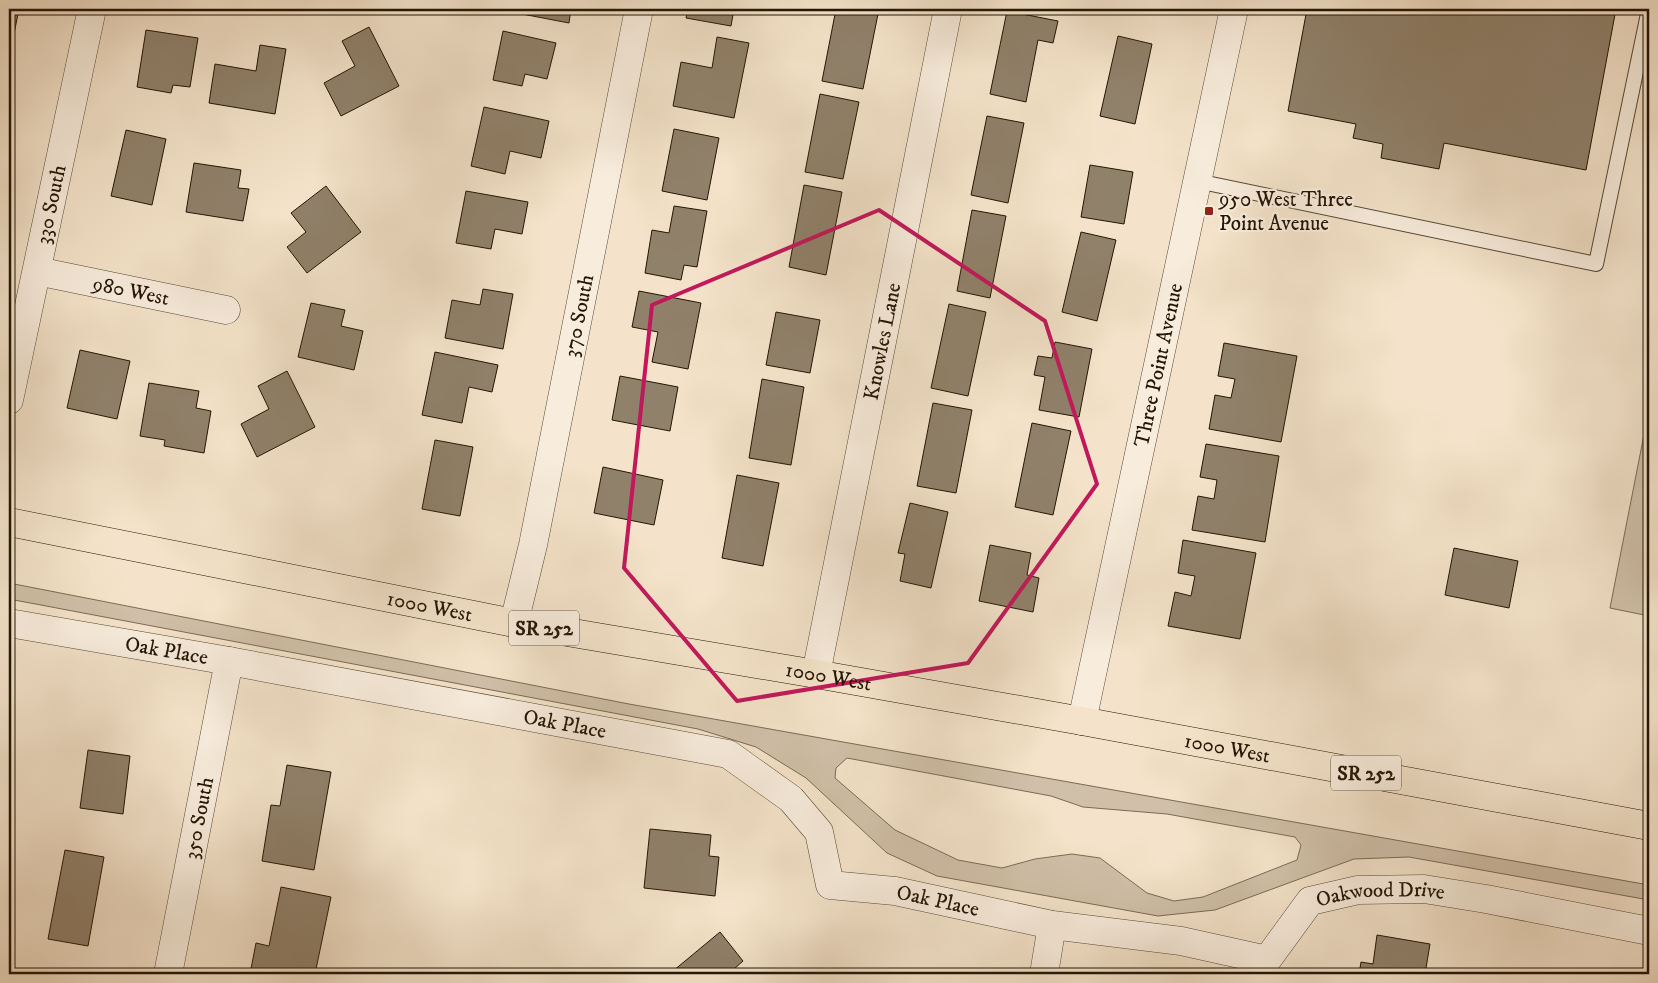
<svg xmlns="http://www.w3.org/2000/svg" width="1658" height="983" font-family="'IM FELL DW Pica',serif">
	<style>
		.green { fill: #d0c0a9; stroke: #7a6b57; fill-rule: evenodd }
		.building { fill: #90816b; stroke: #231605 }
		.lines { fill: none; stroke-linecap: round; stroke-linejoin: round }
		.lane-casing { stroke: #574936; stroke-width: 16 }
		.street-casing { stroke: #574936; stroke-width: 29 }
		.primary-casing { stroke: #231605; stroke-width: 29 }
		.lane { stroke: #f8eddd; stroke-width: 14 }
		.street { stroke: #f8eddd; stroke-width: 28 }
		.primary { stroke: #f4e3ca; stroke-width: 28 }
		.marked { fill: none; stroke: #c2185b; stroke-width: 4; stroke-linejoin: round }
		.poi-dot { fill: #8f2418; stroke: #f8eddd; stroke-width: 2 }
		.labels { text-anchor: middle; stroke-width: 4.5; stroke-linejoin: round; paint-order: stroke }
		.shield { fill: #f8eddd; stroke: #635646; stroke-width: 1 }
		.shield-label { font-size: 20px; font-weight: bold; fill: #231605 }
		.poi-label { font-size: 21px; fill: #231605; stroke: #f8eddd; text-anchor: start }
		.street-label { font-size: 21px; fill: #231605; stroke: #f8eddd }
	</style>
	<rect width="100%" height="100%" fill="#f4e3ca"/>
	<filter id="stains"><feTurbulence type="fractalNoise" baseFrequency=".004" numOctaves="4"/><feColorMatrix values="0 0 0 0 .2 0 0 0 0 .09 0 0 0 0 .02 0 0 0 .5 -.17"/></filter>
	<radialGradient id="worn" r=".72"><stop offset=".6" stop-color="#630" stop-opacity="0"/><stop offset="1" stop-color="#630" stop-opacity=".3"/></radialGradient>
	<path class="green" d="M1649,409V616L1610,608Z
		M9,583L629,704L1649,885V900L1409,857L1354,859L1215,910L1158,916L937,876L887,853L806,778L756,747L698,729L9,599ZM847,758L1051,796L1083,807L1167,814L1295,837L1301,845L1297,860L1203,897L1174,901L1147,893L1100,858L1072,854L1035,859L1002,868L958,860L895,830L835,778L836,768Z"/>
	<path class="building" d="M9,9H19L10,54H9Z
		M496,9H571L569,23Z
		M688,9H734L731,26L686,18Z
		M836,9H879L863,89L822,81Z
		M1307,9H1616L1586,170L1444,143L1439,169L1381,158L1383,144L1353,138L1356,124L1288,111Z
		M1007,11L1058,21L1053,43L1038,40L1026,102L990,94Z
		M369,27L399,86L341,116L324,83L355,66L342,41Z
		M146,30L198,38L190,87L173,85L171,93L137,87Z
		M503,31L556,43L547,79L525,74L522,86L493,80Z
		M1118,36L1152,44L1135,124L1100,116Z
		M717,37L749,43L734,118L673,106L681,62L712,68Z
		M260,45L286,49L275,114L209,103L215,64L256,71Z
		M820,94L859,102L843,179L805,172Z
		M484,107L549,121L541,158L510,151L505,174L471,166Z
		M987,116L1024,123L1008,203L971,195Z
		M674,129L719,138L707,200L662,191Z
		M126,130L166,139L152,205L111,196Z
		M194,163L241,170L238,188L249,189L243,221L186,212Z
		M1090,165L1133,172L1124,224L1081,217Z
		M804,185L842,192L826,275L789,267Z
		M326,186L361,232L307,273L287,247L306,232L291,213Z
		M466,191L528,202L522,234L495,229L491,249L456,243Z
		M674,206L707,211L697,267L684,265L681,280L645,273L652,230L669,233Z
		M972,210L1006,216L990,298L957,291Z
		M1081,232L1116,240L1097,321L1062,312Z
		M483,289L513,294L503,349L445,338L452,300L480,305Z
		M639,291L701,303L688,369L652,362L658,332L632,327Z
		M311,303L345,310L341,326L363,331L354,370L298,357Z
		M949,304L986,312L968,396L931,388Z
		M776,312L820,320L810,373L766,365Z
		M1055,342L1092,349L1079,417L1039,410L1045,377L1034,375L1038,356L1052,358Z
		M1224,343L1297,356L1281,442L1209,429L1215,395L1231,398L1235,379L1218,376Z
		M80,350L130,361L117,419L67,408Z
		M435,352L498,365L492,392L469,387L462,423L422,415Z
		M287,371L315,427L257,457L241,424L269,409L258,386Z
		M620,376L678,387L670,431L612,420Z
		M762,379L804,387L791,465L749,458Z
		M149,383L199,391L196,408L211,411L204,453L164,446L165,440L140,436Z
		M933,403L972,410L956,493L917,486Z
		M1032,423L1071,431L1053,515L1015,507Z
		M435,440L473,447L460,516L422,509Z
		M1206,444L1279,456L1265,542L1192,530L1198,496L1214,499L1217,480L1200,477Z
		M603,467L663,480L654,525L594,513Z
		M737,475L779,483L763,566L722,558Z
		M910,503L948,512L931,588L900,581L905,554L898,553Z
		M1183,540L1256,553L1240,639L1168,626L1175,592L1191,596L1195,576L1178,573Z
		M990,545L1031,553L1027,575L1039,578L1033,612L979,601Z
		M1454,548L1518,561L1509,608L1445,595Z
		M88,750L130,756L123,814L80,808Z
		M287,765L331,772L314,870L262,861L271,805L280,806Z
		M650,829L711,835L709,856L719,857L715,896L644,888Z
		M65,850L104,857L88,946L48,939Z
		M281,887L331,897L315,974H250L256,943L269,946Z
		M720,932L743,961L734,969L739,974H676L673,971Z
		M1377,935L1430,944L1425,974H1359L1361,962L1373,964Z"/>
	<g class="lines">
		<g class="lane-casing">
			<path id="lane" d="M1197,181L1596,264L1649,9"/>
		</g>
		<g class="street-casing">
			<g id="street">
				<path id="s1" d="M37,271L226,310"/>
				<path id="s2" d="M9,400L92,9"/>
				<path id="s3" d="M9,623L229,661L728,754L791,799L819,832L830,885L895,891L1052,925L1181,941L1267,960L1310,901L1358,890L1424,889L1486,899L1649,931"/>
				<path id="s4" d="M514,623L533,545L639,9"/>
				<path id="s5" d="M816,674L948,9"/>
				<path id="s6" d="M1082,721L1234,9"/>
				<path id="s7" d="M168,974L229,661"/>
				<path d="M1044,974L1052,925"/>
			</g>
		</g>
		<g class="primary-casing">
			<g id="primary">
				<path id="s8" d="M9,522L514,623L816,674L1082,721L1649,826"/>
			</g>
		</g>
		<use href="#lane" class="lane"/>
		<use href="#street" class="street"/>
		<use href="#primary" class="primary"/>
	</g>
	<path class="marked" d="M879,210L1045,321L1097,484L968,663L737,701L624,568L652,305Z"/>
	<rect class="poi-dot" x="1204" y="206" width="10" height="10" rx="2.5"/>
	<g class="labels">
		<g class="shield">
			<rect x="509" y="610.5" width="70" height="35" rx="4"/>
			<rect x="1331" y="755.5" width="70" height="35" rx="4"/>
		</g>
		<g class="shield-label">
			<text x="544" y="635">SR 252</text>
			<text x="1366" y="780">SR 252</text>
		</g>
		<g class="poi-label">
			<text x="1219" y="206">950 West Three<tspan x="1219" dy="24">Point Avenue</tspan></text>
		</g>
		<g class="street-label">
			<text dy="7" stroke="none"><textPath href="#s2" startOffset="200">330 South</textPath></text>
			<text dy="7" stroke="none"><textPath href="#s1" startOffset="96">980 West</textPath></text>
			<text dy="7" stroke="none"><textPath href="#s4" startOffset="314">370 South</textPath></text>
			<text dy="7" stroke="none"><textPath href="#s5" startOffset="339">Knowles Lane</textPath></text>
			<text dy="7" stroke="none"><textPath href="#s6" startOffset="364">Three Point Avenue</textPath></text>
			<text dy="7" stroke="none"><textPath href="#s8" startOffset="429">1000 West</textPath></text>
			<text dy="7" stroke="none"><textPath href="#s3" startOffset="160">Oak Place</textPath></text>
			<text dy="7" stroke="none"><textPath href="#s8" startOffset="834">1000 West</textPath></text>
			<text dy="7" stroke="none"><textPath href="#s3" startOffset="565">Oak Place</textPath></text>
			<text dy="7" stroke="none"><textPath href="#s8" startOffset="1239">1000 West</textPath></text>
			<text dy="7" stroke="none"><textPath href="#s7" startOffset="159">350 South</textPath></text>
			<text dy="7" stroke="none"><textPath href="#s3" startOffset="1494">Oakwood Drive</textPath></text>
			<text dy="7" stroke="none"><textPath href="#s3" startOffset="1015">Oak Place</textPath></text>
		</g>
	</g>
	<rect width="1658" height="983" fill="none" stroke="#f4e3ca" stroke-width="30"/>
	<rect x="10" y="10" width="1638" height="963" fill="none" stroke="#231605" stroke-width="2.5"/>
	<rect x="15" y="15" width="1628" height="953" fill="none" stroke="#231605"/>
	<rect width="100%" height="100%" filter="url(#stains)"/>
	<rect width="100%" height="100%" fill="url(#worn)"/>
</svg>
